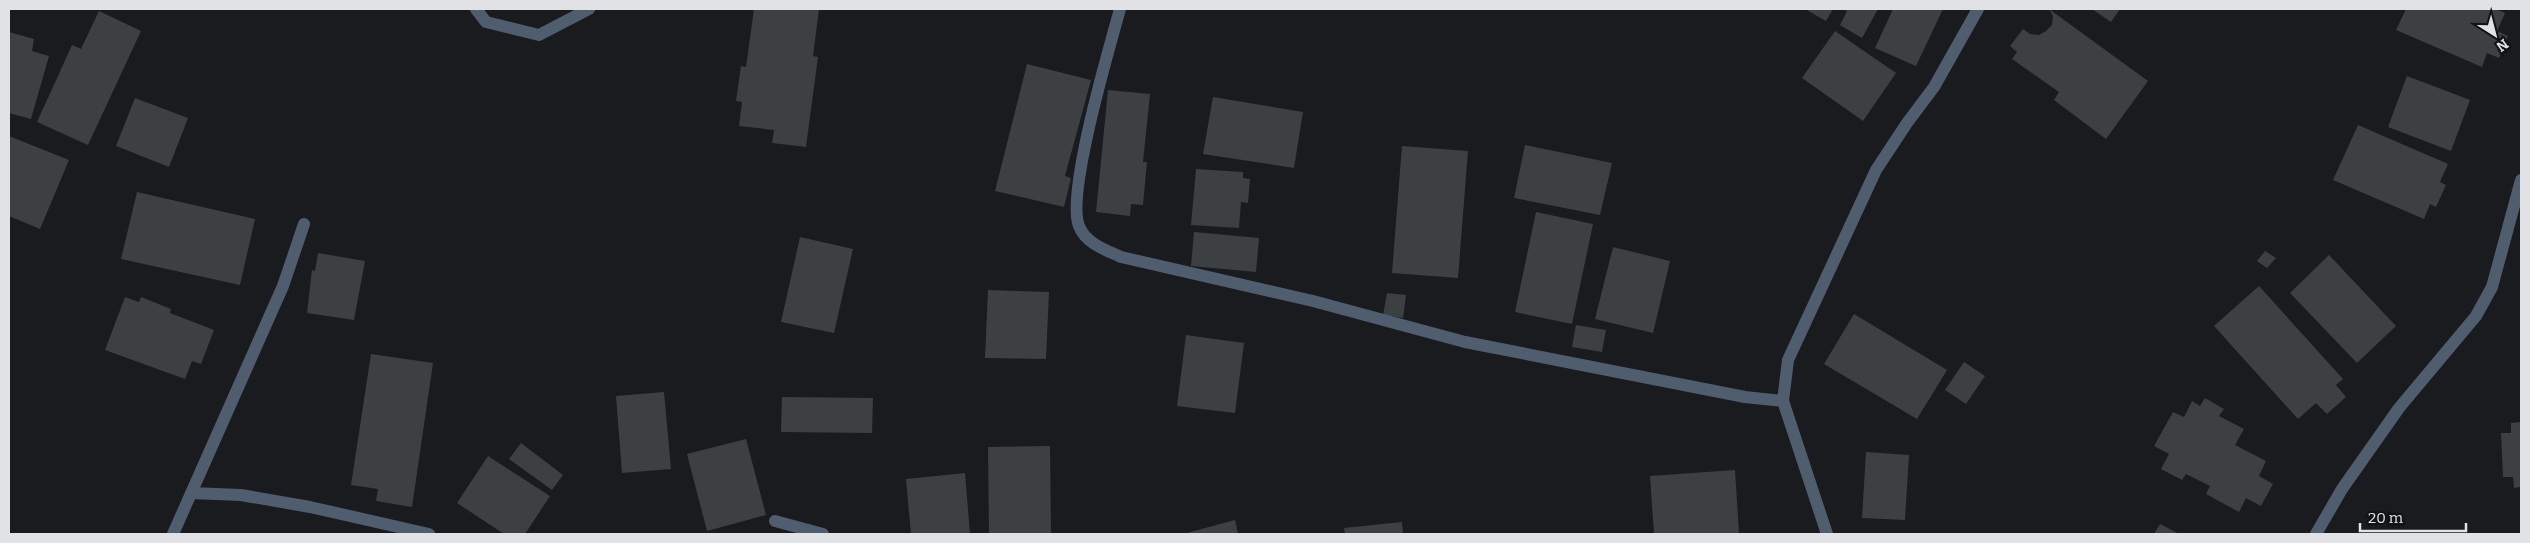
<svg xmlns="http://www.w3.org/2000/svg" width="2530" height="543" font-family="Bitter,serif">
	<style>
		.building { fill: #3d4043 }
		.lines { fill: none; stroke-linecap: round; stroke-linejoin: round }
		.minor { stroke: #4f5d6e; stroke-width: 12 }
	</style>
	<rect width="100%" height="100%" fill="#191b1e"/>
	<path class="building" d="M754,9H819L813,56L818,57L806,147L772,143L774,130L739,126L742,102L736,101L741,66L746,67Z
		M1805,9H1833L1826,21Z
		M1842,9H1878L1862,38L1840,25L1847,11Z
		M1893,9H1943L1916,66L1875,48Z
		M2049,9L2148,81L2106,139L2054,100L2059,92L2012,59L2017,52L2010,46L2023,29L2030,34L2039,35L2046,31L2052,25L2053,16Z
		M2092,9H2120L2111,22Z
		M2406,9H2495L2505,13L2497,31L2508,36L2499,58L2487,53L2482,67L2396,30Z
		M99,11L141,31L88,145L37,122L72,45L81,49Z
		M1835,31L1896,73L1863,121L1802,78Z
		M9,32L34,39L32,51L49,56L31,119L9,113Z
		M1027,64L1091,80L1065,176L1071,178L1064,207L995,191Z
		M2407,76L2470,100L2451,151L2388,127Z
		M1108,90L1150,94L1143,162H1147L1143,205L1131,204L1130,216L1096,212Z
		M1213,97L1303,112L1294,168L1203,154Z
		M135,98L188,118L169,167L116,146Z
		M2358,125L2448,164L2440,182L2446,185L2436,207L2430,204L2424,219L2333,180Z
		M9,136L69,160L40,229L9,216Z
		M1525,145L1612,163L1600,215L1514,198Z
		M1402,146L1468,151L1458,278L1392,273Z
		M1196,169L1243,172V178L1250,179L1248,203L1241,202L1239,228L1191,225Z
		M137,192L255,219L240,285L121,259Z
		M1536,212L1593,224L1572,324L1515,312Z
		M1194,232L1259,238L1256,272L1191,266Z
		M800,237L853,249L834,333L781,322Z
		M1613,247L1670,261L1653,333L1595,319Z
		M2265,251L2276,258L2267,268L2257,261Z
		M318,253L365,261L354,320L307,313L312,270L315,271Z
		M2329,255L2396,326L2357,363L2290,293Z
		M2259,286L2343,379L2336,385L2346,397L2327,414L2316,403L2298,419L2214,326Z
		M988,290L1049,292L1046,359L985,358Z
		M1387,293L1406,295L1403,318L1383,315Z
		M125,297L139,302L141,297L171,309L170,313L214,330L201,364L192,361L185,379L105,350Z
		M1854,314L1947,370L1917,419L1824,364Z
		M1576,325L1606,330L1602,352L1572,347Z
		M1186,335L1244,343L1235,413L1177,406Z
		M371,354L433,363L412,507L376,501L378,489L351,485Z
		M1964,362L1985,376L1966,404L1945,390Z
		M664,392L671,469L622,473L616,396Z
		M782,397L873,398L872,433L781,432Z
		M2205,398L2224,409L2219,416L2244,429L2235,445L2266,461L2259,476L2273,484L2261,506L2246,498L2239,512L2206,494L2210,486L2186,474L2182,480L2161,469L2169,454L2154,446L2173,412L2184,417L2192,401L2200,406Z
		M2521,422V487L2514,488L2513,477H2503L2501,433H2511V423Z
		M746,439L766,515L707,531L687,454Z
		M521,443L563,475L552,490L509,459Z
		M1050,446L1051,534H989L988,447Z
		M1866,452L1909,455L1905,520L1862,518Z
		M488,456L550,496L525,534H504L457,503Z
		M1735,470L1739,534H1654L1650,476Z
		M965,473L970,534H911L906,479Z
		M1235,520L1238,534H1183Z
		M1402,522L1403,534H1345L1344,528Z
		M2160,524L2179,534H2154Z"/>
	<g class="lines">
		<path class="minor" d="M476,9L486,22L539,35L589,9
			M1120,9C1109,49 1066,194 1079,226C1086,244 1106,250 1121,257L1313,301L1465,342L1745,397L1783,401
			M191,493L241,495L310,507L429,534
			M775,521L823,534
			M173,534L283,286L304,224
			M1827,534L1783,401L1788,360L1876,170L1907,123L1934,87L1978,9
			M2316,534L2342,489L2399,408L2476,316L2492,287L2521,180"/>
	</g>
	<rect width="2530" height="543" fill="none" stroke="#e1e2e5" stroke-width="20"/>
	<g transform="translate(2495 35) rotate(144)" stroke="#101215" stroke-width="4" paint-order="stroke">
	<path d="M0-4L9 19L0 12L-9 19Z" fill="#e1e2e5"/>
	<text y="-8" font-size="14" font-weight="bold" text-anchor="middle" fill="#e1e2e5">N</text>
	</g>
	<path d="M2360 523v8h106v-8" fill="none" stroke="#e1e2e5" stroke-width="2.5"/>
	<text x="2368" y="523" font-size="15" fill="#e1e2e5" stroke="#101215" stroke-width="4" paint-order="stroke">20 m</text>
</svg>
